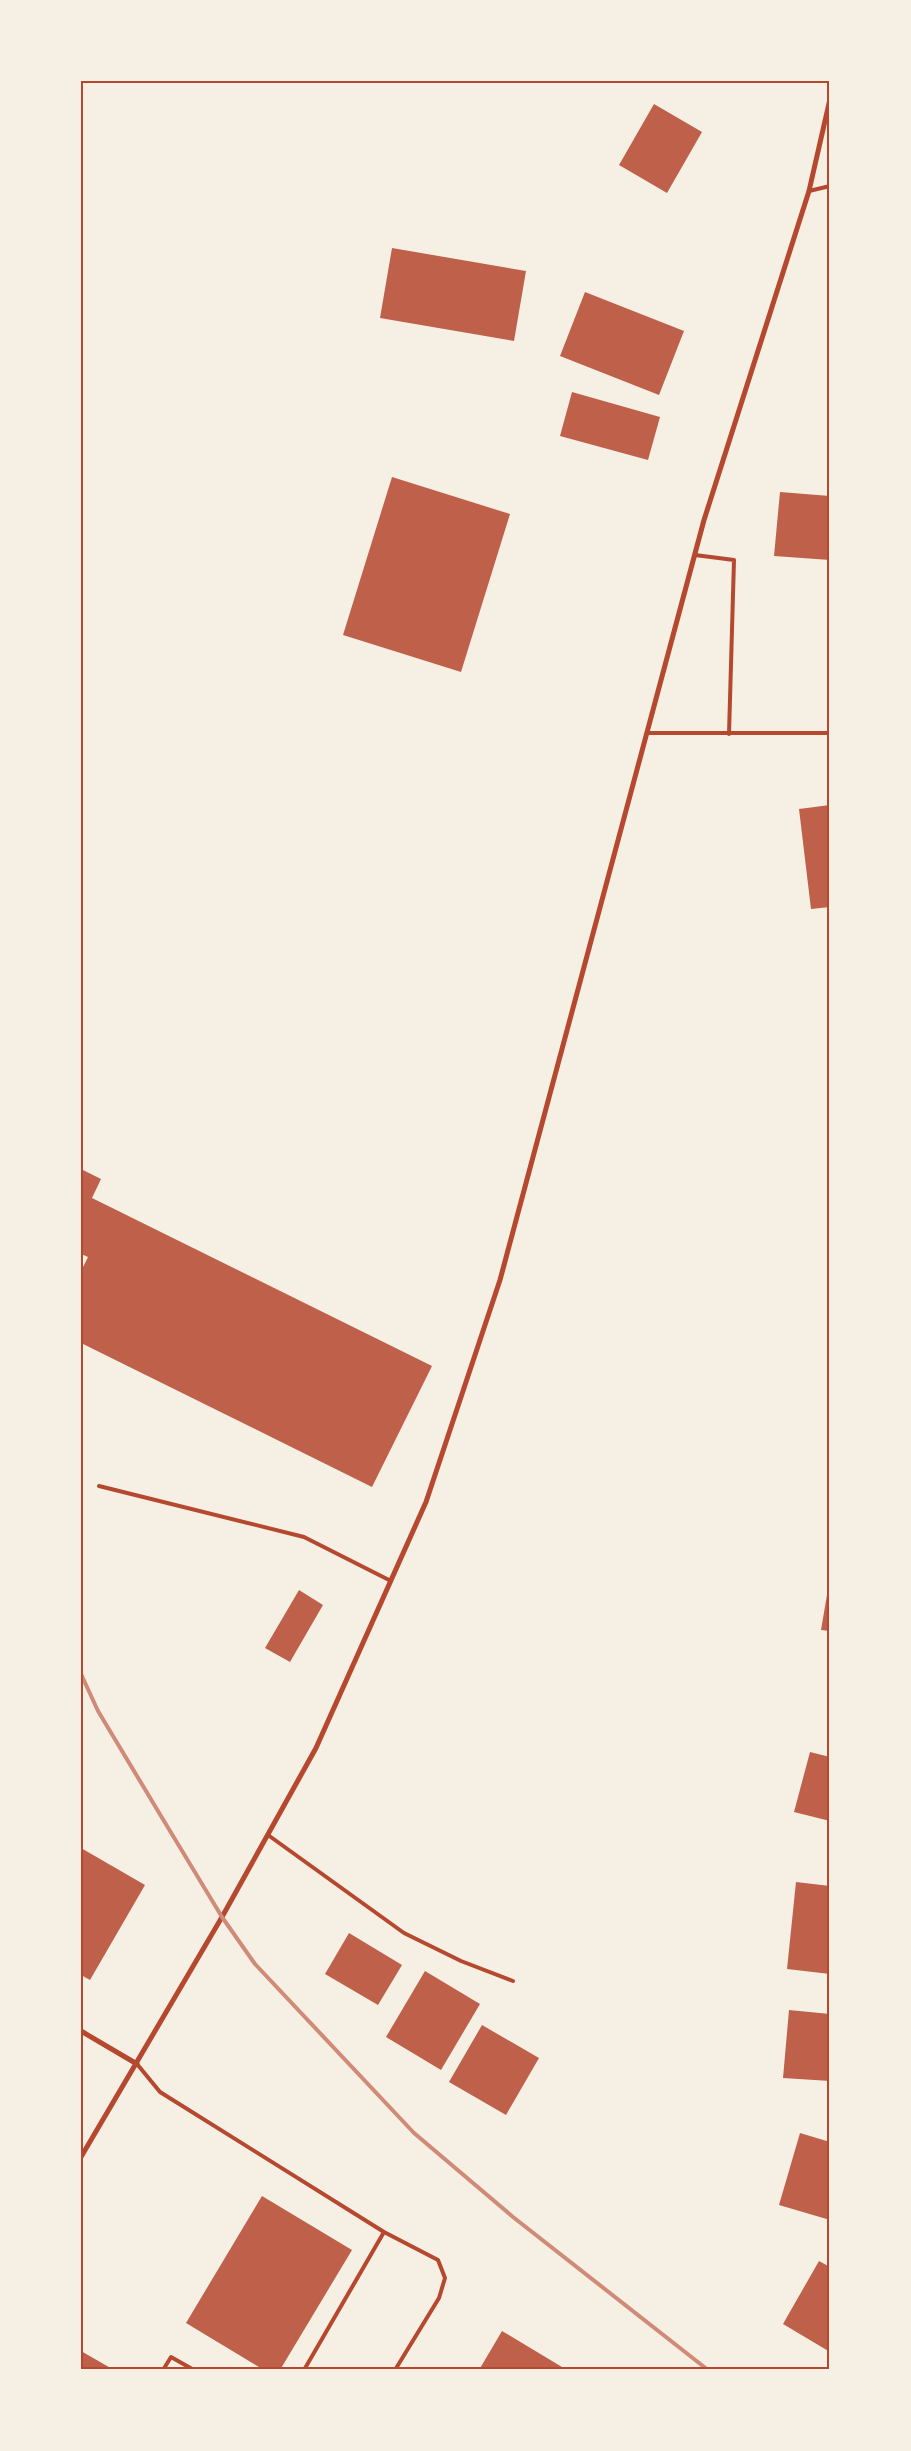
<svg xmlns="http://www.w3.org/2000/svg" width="911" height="2451" font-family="'Varela Round',sans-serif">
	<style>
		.building { fill: #bf614a }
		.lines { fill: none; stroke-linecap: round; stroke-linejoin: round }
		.service { stroke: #b5482f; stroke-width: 4 }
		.minor { stroke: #b5482f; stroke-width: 5 }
		.rail { stroke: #cf8b77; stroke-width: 4 }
		.neatline { fill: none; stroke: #b5482f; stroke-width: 2 }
	</style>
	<rect width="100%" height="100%" fill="#f6efe4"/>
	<path class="building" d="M654,104L702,132L667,193L619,165Z
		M392,248L526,271L514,341L380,318Z
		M585,292L684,331L659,395L560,356Z
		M572,392L660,417L648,460L560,436Z
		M392,477L510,514L461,672L343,635Z
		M780,492L830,496V560L774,556Z
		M830,805V907L811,909L799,809Z
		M81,1169L101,1179L92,1198L432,1366L372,1487L81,1343V1271L88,1257L81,1254Z
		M829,1583L830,1584V1631L821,1630Z
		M299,1590L323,1605L290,1662L265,1648Z
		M810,1752L830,1757V1821L794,1812Z
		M81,1848L145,1885L90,1980L81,1975Z
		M796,1882L830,1886V1974L787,1969Z
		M349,1933L402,1965L378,2005L325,1974Z
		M425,1971L480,2004L441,2070L386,2037Z
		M789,2010L830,2014V2081L783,2078Z
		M482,2025L539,2058L506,2115L449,2082Z
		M800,2133L830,2142V2220L779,2205Z
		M262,2196L352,2250L280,2370H264L186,2323Z
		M819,2261L830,2267V2352L783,2324Z
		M502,2331L567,2370H479Z
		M81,2351L114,2370H81Z"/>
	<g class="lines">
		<path class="service" d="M809,191L830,186
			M695,555L734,560L729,734
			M647,733H830
			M99,1486L304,1537L391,1581
			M268,1835L404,1933L461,1961L513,1981
			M137,2064L160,2092L384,2232L438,2260L445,2278L439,2298L395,2370
			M163,2370L171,2357L194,2370
			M304,2370L384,2232"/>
		<path class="minor" d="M81,2031L137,2064
			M81,2157L222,1917L316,1748L426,1502L500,1280L704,520L809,191L830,99"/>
		<path class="rail" d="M81,1674L98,1711L161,1816L222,1917L255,1964L414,2133L513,2217L708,2370"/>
	</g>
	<rect width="911" height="2451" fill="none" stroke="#f6efe4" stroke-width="165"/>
	<rect x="82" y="82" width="746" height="2286" class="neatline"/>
</svg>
